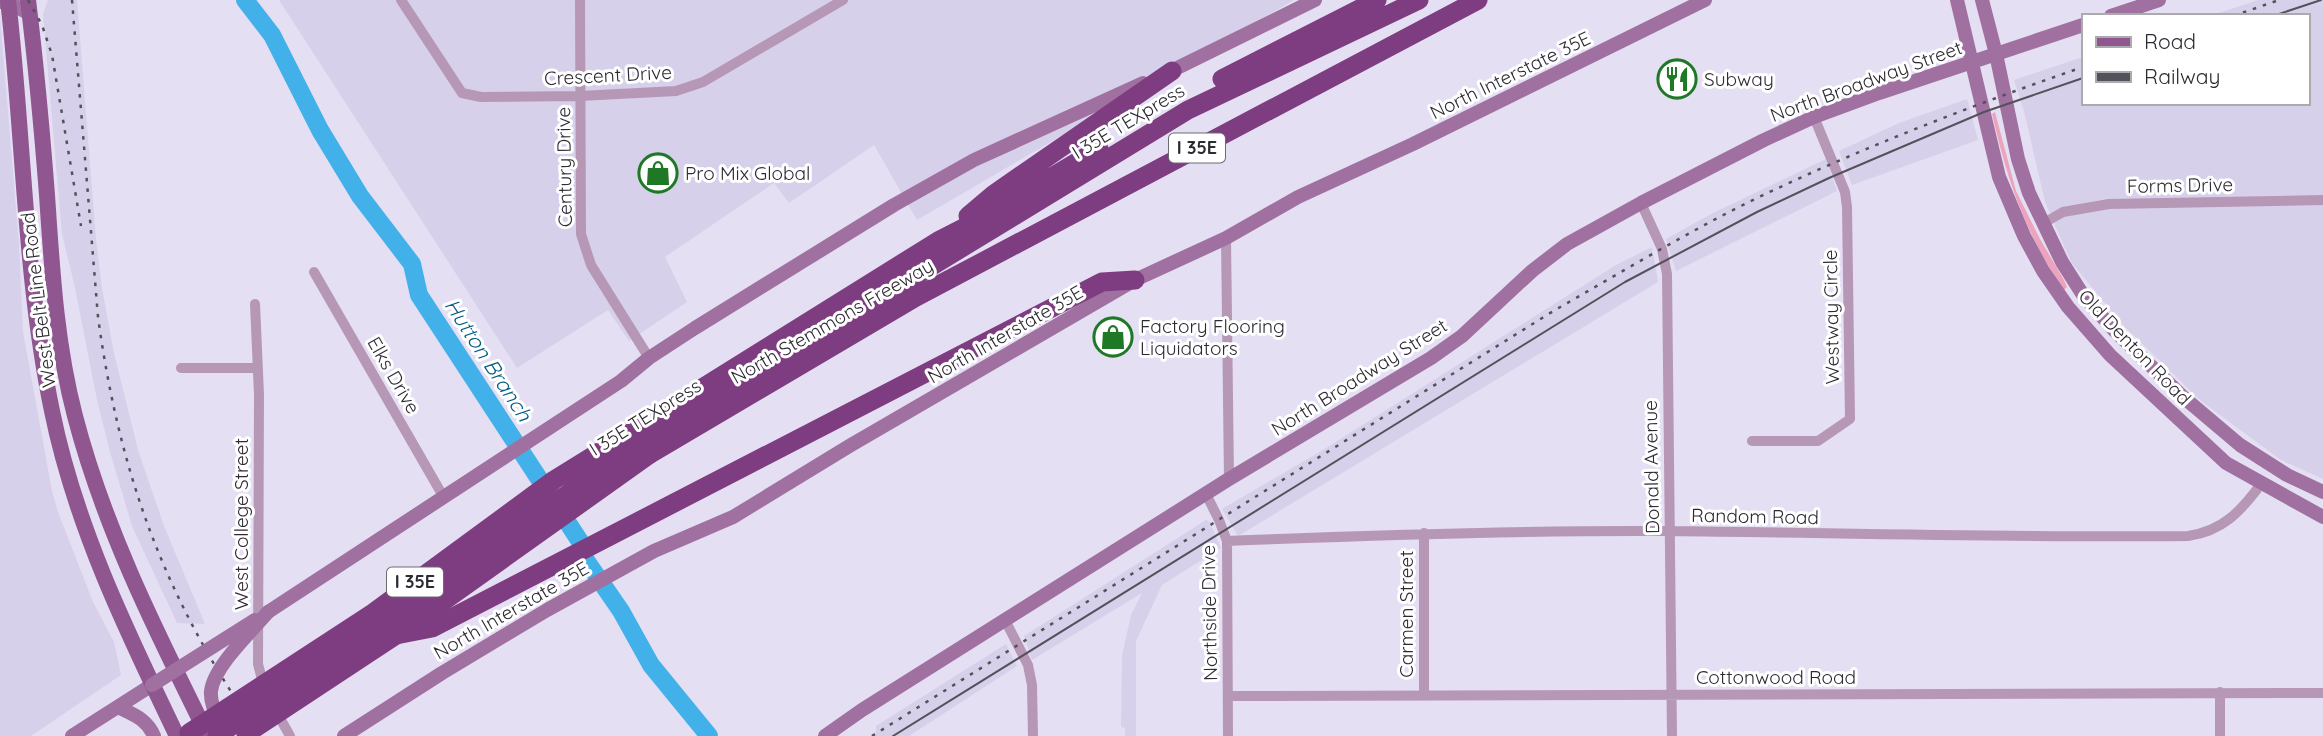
<svg xmlns="http://www.w3.org/2000/svg" width="2323" height="736" font-family="Quicksand,sans-serif">
	<style>
		.built { fill: #d7d0ea }
		.green { fill: #eca3bc }
		.lines { fill: none; stroke-linecap: round; stroke-linejoin: round }
		.river { stroke: #42b1e9; stroke-width: 18 }
		.street { stroke: #b797b6; stroke-width: 10 }
		.secondary { stroke: #a071a0; stroke-width: 14 }
		.primary { stroke: #8f568f; stroke-width: 16 }
		.highway { stroke: #7f3d81; stroke-width: 19 }
		.tram { stroke: #53515a; stroke-width: 2 }
		.rail { stroke: #53515a; stroke-width: 2.5; stroke-dasharray: 3.5 7; stroke-linecap: butt }
		.secondary-bridge { stroke: #a071a0; stroke-width: 14 }
		.highway-bridge { stroke: #7f3d81; stroke-width: 19 }
		.labels { text-anchor: middle; stroke-width: 6; stroke-linejoin: round; paint-order: stroke }
		.shield { fill: #fff; stroke: #6c6b70; stroke-width: 2 }
		.shield-label { font-size: 18px; font-weight: bold; fill: #2d2b32 }
		.street-label { font-size: 19px; fill: #2d2b32; stroke: #fff }
		.poi-label { font-size: 19px; fill: #2d2b32; stroke: #fff; text-anchor: start }
		.water-label { font-size: 21px; font-style: italic; fill: #045d83; stroke: #fff }
	</style>
	<rect width="100%" height="100%" fill="#e4dff3"/>
	<path class="built" d="M48,0H77L96,239L102,288L114,353L138,450L164,526L205,624L177,623L132,526L110,452L97,400L74,283L62,234L43,14Z
		M279,0H1294L917,220L874,145L789,203L774,183L665,257L687,302L629,341L608,310L517,368Z
		M2258,0H2323V479L2281,460L2201,401L2123,325L2071,262L2045,202L2024,111L2014,80L2083,57V103H2307V16H2210Z
		M0,16L19,245L23,332L52,491L58,512L93,602L114,642L121,675L31,736H0Z
		M1967,99L1978,140L1852,185L1839,151L1899,123Z
		M1826,159L1837,191L1676,271L1666,239L1713,213Z
		M1652,247L1658,282L1238,536L1222,509L1323,450L1616,265Z
		M1206,520L1209,521L1221,548L1162,585L1136,641V736H1125V728L1121,727L1122,655L1131,615L1142,593L1032,660L1024,636Z
		M1006,644L1017,666L909,736H876V726Z"/>
	<path class="green" d="M1995,112L2016,191L2040,239L2064,280L2067,287L2064,290C2025,234 2007,179 1992,114Z"/>
	<g class="lines">
		<path class="river" d="M245,0L272,35L320,130L360,196L412,264L419,295L581,543L583,556L621,611L651,665L709,736"/>
		<path class="street" d="M401,0L462,93L481,97L580,96L676,91L703,82L843,0
			M580,0L581,234L591,265L649,358
			M1641,203L1662,249L1667,274L1672,736
			M2042,224L2063,212L2109,204L2323,200
			M1226,238L1229,479
			M314,272L443,496
			M255,304L259,395L258,664L264,687
			M181,368H258
			M1752,441H1818L1850,419L1847,207L1845,192L1814,117
			M1206,494L1219,520L1227,541L1228,736
			M1424,533V696
			M1227,541C1375,535 1523,530 1670,531C1843,533 2015,538 2188,536C2223,531 2241,511 2261,484
			M1005,620L1028,665L1032,685L1033,736
			M2220,692V736
			M1228,696L2323,693
			M276,711L290,736"/>
		<path class="secondary" d="M1957,0L1999,177L2024,236L2043,271L2068,307L2110,355L2226,463L2323,517
			M1982,0L1996,54L2018,159L2029,193L2062,262L2083,295L2115,331L2182,396L2240,445L2287,475L2323,492
			M0,2H8L30,14
			M2111,16L2159,0
			M1165,74L1315,0
			M268,612L621,381L649,358L695,328L894,205L974,160L1143,83
			M118,707C134,715 147,719 154,736
			M72,736L152,685
			M344,736L442,673L547,610L654,551L733,517L851,445L1135,280L1226,238L1298,197L1413,144L1705,0
			M825,736L862,710L1229,479L1431,358L1462,336L1532,271L1567,244L1641,203L1764,140L1814,117L1879,93L2083,25"/>
		<path class="primary" d="M8,0C24,137 24,276 52,411C75,525 127,632 177,736
			M28,0C36,65 42,130 47,195C52,269 56,344 75,416C104,528 156,631 207,734"/>
		<path class="highway" d="M1222,79L1377,0
			M968,216L994,194L1172,71
			M638,428L938,241L983,218L1099,149
			M643,442L1188,110L1419,0
			M650,454L916,297L1478,0
			M396,635L432,628L1102,282L1135,280"/>
		<path class="tram" d="M2273,16L2321,0
			M893,736L1625,282L1757,212L1829,178L1984,112L2083,78"/>
		<path class="rail" d="M28,0L42,25L52,55L81,226
			M72,0L98,317C120,478 167,604 261,736
			M2233,16L2279,0
			M872,736L1555,310C1622,272 1689,231 1759,197C1864,147 1973,105 2083,67"/>
		<path class="secondary-bridge" d="M152,685L255,620
			M220,722C215,712 210,702 211,691C214,666 252,631 268,612"/>
		<path class="highway-bridge" d="M189,733L373,613L554,480L638,428
			M246,734L396,635L650,454
			M217,736L643,442"/>
	</g>
	<defs>
		<g id="restaurant-ring" transform="scale(2.0125)"><circle r="9.5" fill="#fff" stroke="#1f7826" stroke-width="1.5"/><path d="M-5-6h1v4h1v-4h1v4h1v-4h1v5L-1.5 .5V6h-2V.5L-5-1ZM5-6V6H3V1.5H1.5Q1.5-4 5-6Z" fill="#1f7826"/></g>
		<g id="shop-ring" transform="scale(2.0125)"><circle r="9.5" fill="#fff" stroke="#1f7826" stroke-width="1.5"/><path d="M-5-2.5h2.3a2.7 3.5 0 0 1 5.4 0H5L5.5 6h-11ZM-1.5-2.5h3a1.5 2.3 0 0 0-3 0Z" fill="#1f7826"/></g>
	</defs>
	<g fill-rule="evenodd">
		<use href="#restaurant-ring" x="1677" y="79"/>
		<use href="#shop-ring" x="658" y="173"/>
		<use href="#shop-ring" x="1113" y="337"/>
	</g>
	<g class="labels">
		<g class="shield">
			<rect x="1169" y="133.5" width="56" height="29" rx="5"/>
			<rect x="387" y="567.5" width="56" height="29" rx="5"/>
		</g>
		<g class="shield-label">
			<text x="1197" y="154">I 35E</text>
			<text x="415" y="588">I 35E</text>
		</g>
		<g class="street-label">
			<text transform="translate(608 75) rotate(-3)" y="7">Crescent Drive</text>
			<text transform="translate(1510 75) rotate(-26)" y="7">North Interstate 35E</text>
			<text transform="translate(1866 81) rotate(-20)" y="7">North Broadway Street</text>
			<text transform="translate(1128 121) rotate(-31)" y="7">I 35E TEXpress</text>
			<text transform="translate(564 167) rotate(-91)" y="7">Century Drive</text>
			<text transform="translate(2180 185) rotate(-1)" y="7">Forms Drive</text>
			<text transform="translate(38 300) rotate(-97)" y="7">West Belt Line Road</text>
			<text transform="translate(1831 317) rotate(-91)" y="7">Westway Circle</text>
			<text transform="translate(832 321) rotate(-30)" y="7">North Stemmons Freeway</text>
			<text transform="translate(1005 334) rotate(-30)" y="7">North Interstate 35E</text>
			<text transform="translate(2135 347) rotate(46)" y="7">Old Denton Road</text>
			<text transform="translate(394 375) rotate(60)" y="7">Elks Drive</text>
			<text transform="translate(1359 377) rotate(-32)" y="7">North Broadway Street</text>
			<text transform="translate(645 417) rotate(-32)" y="7">I 35E TEXpress</text>
			<text transform="translate(1651 467) rotate(-91)" y="7">Donald Avenue</text>
			<text transform="translate(1755 516) rotate(1)" y="7">Random Road</text>
			<text transform="translate(241 524) rotate(-90)" y="7">West College Street</text>
			<text transform="translate(511 610) rotate(-30)" y="7">North Interstate 35E</text>
			<text transform="translate(1209 613) rotate(-91)" y="7">Northside Drive</text>
			<text transform="translate(1406 614) rotate(-90)" y="7">Carmen Street</text>
			<text x="1776" y="684">Cottonwood Road</text>
		</g>
		<g class="poi-label">
			<text x="1704" y="86">Subway</text>
			<text x="685" y="180">Pro Mix Global</text>
			<text x="1140" y="333">Factory Flooring<tspan x="1140" dy="22">Liquidators</tspan></text>
		</g>
		<g class="water-label">
			<text transform="translate(488 360) rotate(57)" y="7">Hutton Branch</text>
		</g>
	</g>
	<rect x="2082" y="14" width="228" height="91" fill="#ffffff" stroke="#abaaad" stroke-width="2"/>
	<rect x="2096" y="37" width="35" height="10" fill="#8f568f" stroke="#abaaad" stroke-width="2"/>
	<text x="2144" y="49" font-size="21" fill="#2d2b32">Road</text>
	<rect x="2096" y="72" width="35" height="10" fill="#53515a" stroke="#abaaad" stroke-width="2"/>
	<text x="2144" y="84" font-size="21" fill="#2d2b32">Railway</text>
</svg>
